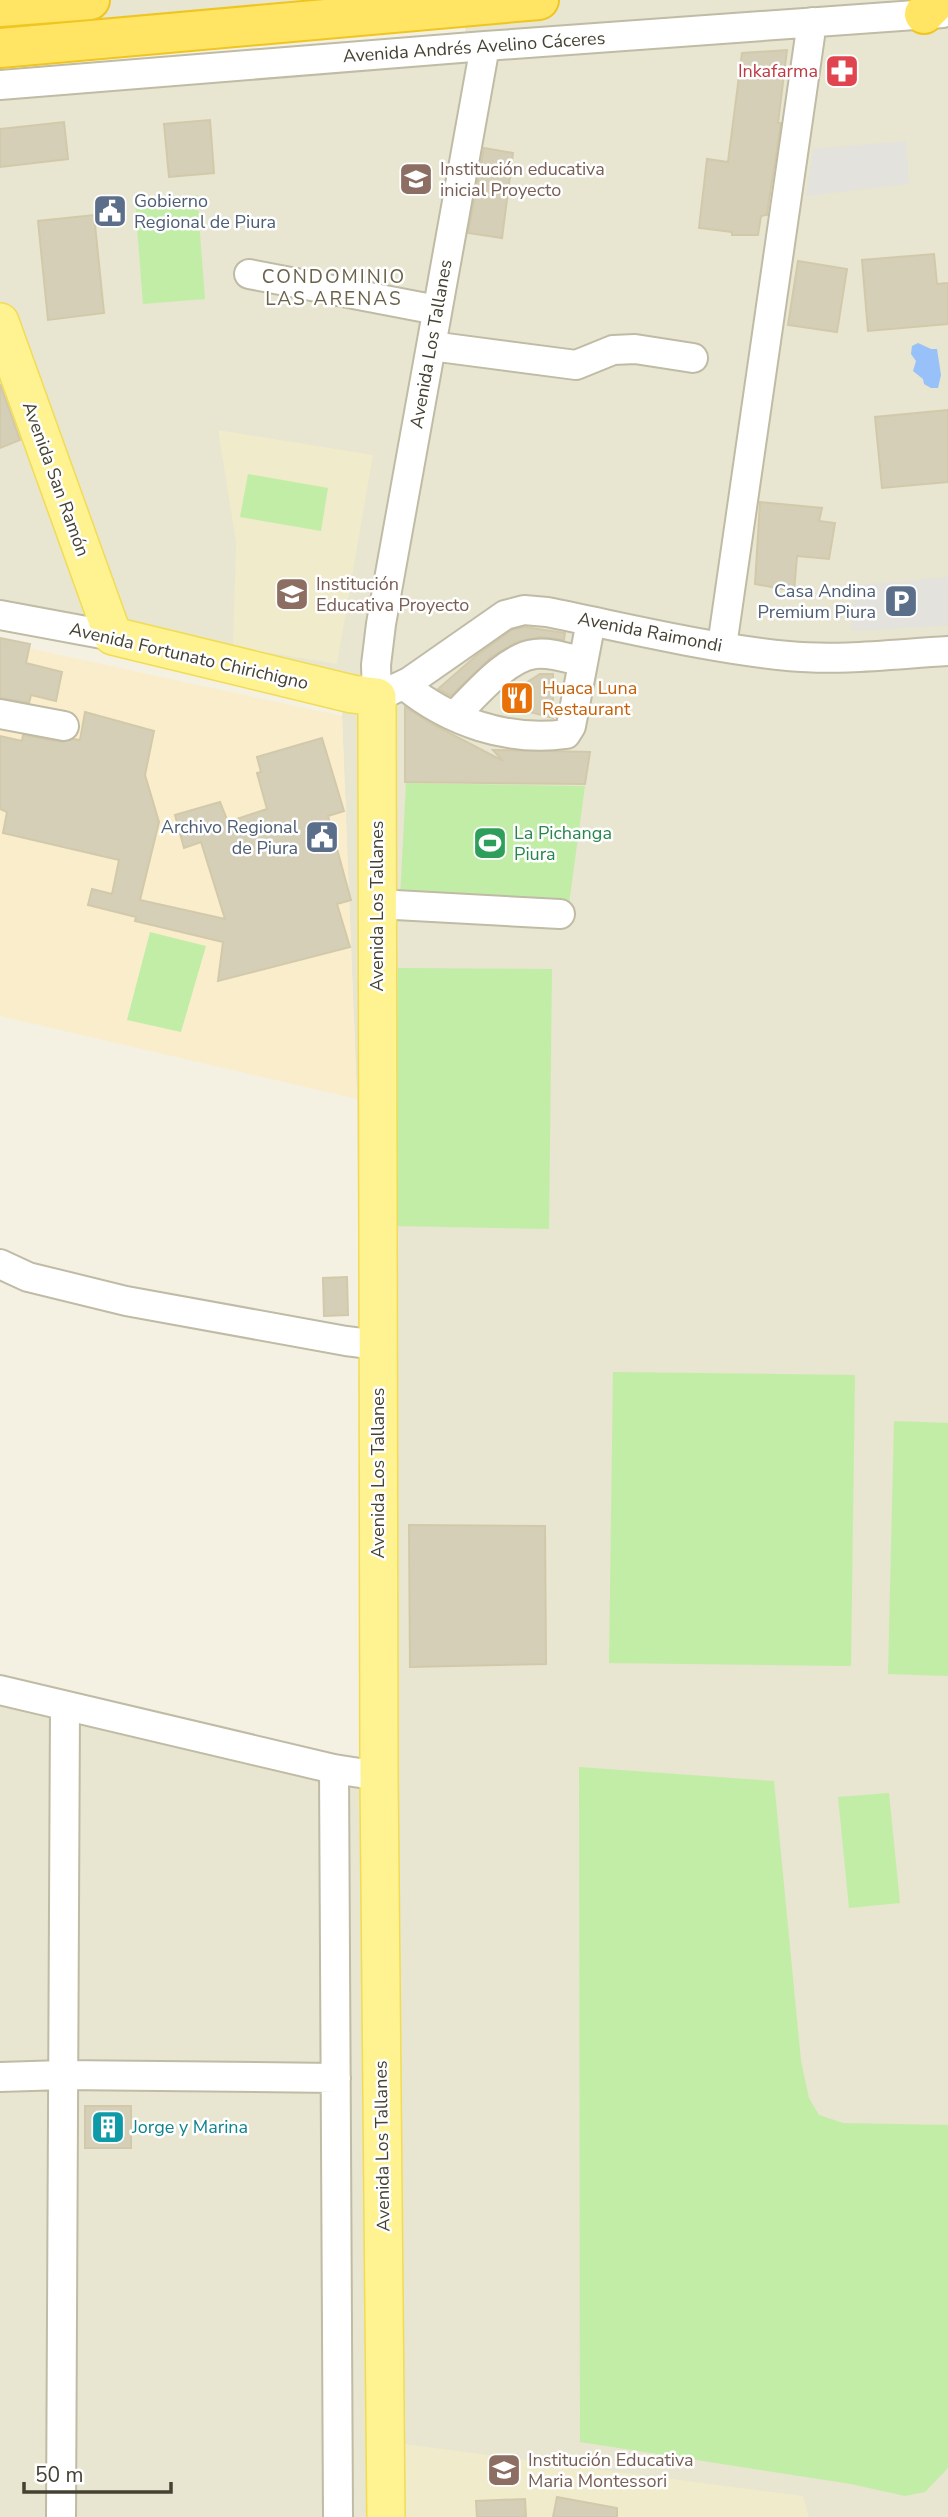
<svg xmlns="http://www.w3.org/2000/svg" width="948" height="2517" font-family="'Nunito Sans',sans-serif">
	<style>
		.residential { fill: #e8e5d0 }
		.commercial { fill: #f9edcb }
		.education { fill: #efebcb }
		.green { fill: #c2eda7 }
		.parking { fill: #e4e2dc }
		.water { fill: #97c1f8 }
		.building { fill: #d6cfb7; stroke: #d2c9aa; stroke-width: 2 }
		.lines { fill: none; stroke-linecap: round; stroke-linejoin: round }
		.minor-casing { stroke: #c0bba5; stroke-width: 32 }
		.major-casing { stroke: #f1dc54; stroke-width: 40 }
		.highway-casing { stroke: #efc522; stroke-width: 42 }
		.minor { stroke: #fff; stroke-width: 28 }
		.major { stroke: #fff291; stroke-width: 37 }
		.highway { stroke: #ffe563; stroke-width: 38 }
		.labels { text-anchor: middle; stroke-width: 5; stroke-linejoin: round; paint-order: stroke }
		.street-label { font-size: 18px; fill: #464233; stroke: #fff }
		.health-label { font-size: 18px; fill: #be3a42; stroke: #fff; text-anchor: end }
		.education-label { font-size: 18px; fill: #785e54; stroke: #fff; text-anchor: start }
		.service-label { font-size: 18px; fill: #4e5e75; stroke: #fff; text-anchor: end }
		.food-label { font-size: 18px; fill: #c56008; stroke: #fff; text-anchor: start }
		.leisure-label { font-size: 18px; fill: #27864d; stroke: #fff; text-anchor: start }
		.culture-label { font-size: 18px; fill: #0d838f; stroke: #fff; text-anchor: start }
		.neighbourhood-label { font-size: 19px; letter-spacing: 2px; fill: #6a6249; stroke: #fff }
	</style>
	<rect width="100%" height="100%" fill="#f4f1e3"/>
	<path class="residential" d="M0,0H355L0,36Z
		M469,0H948V2517H0V1676L362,1765L357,1099L342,716L349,676L0,603V99L463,50Z"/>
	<path class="commercial" d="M0,642L342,716L357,1099L0,1016Z"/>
	<path class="education" d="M218,430L373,455L337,664L233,647L236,542Z
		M404,2444L803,2496L809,2517H403Z"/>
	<path class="green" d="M197,195L205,299L143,304L135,200Z
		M248,474L328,488L321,531L240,517Z
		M406,783L585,786L568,911L400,899Z
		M150,932L206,946L181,1032L127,1020Z
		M398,968L552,969L549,1229L395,1226Z
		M613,1372L855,1375L851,1666L609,1663Z
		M894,1421L948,1423V1676L888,1674Z
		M579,1767L774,1781L801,2061L809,2098L819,2115L843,2123L948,2125V2468L925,2492L905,2496L851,2484L580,2442Z
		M889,1793L900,1903L849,1908L838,1797Z"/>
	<path class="parking" d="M906,141L909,184L806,196L813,149Z
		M948,577V626L851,631L855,585Z"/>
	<path class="water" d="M918,343L931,349H937L941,375L938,388H931L924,384L923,379L913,371L916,361L911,354L912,346Z"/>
	<path class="building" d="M787,50L778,123H781L769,200L767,215L761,216L758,235H732V232L699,228L707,159L728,162L742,53Z
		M210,120L214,173L169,177L164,124Z
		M64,122L68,159L0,167V129Z
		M484,148L513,153L502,238L468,233Z
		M94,215L104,313L48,320L38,221Z
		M934,254L937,284L948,283V324L868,331L862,260Z
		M798,261L847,269L837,332L788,325Z
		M0,384L20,440L0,448Z
		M948,410V482L882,488L875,417Z
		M760,502L822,508L819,521L835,523L829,559L797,556L794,591L755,584Z
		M525,627L565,633L564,640L540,637L517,642L491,657L451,696L438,689L477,655L512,630Z
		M0,638L30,644L26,663L62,672L56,701L31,695L29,703L0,698Z
		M540,674H553V718L510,707L507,695Z
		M405,707L432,724L503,761L493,750L590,752L585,784L405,782Z
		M85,712L154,731L145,775L159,822L140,900L225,919L201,842L184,848L175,815L220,802L228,822L267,809L257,773L261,772L257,757L322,738L344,811L328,816L351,900L337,904L350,947L218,981L223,942L135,921L136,917L88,905L92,889L112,894L119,860L3,833L7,812L0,809V736L22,741L23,735L61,742L74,739L80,740Z
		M347,1277L348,1315L324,1316L323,1278Z
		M409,1525L545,1526L546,1664L410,1667Z
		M85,2106H131V2148H85Z
		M557,2497L617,2508V2517H553Z
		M525,2499L526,2517H477L476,2501Z"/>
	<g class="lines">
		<g class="minor-casing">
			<path id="minor" d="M485,46L381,624L376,665L377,697L409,682L505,615L524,610L547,612C627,628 707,648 788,656C841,661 895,654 948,651
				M0,85L485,46L943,13
				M249,274L437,310
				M431,346L576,365L613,350L635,349L693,358
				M0,615L113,636
				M722,646L812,22
				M404,685C449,722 508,742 566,734L571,726L591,621
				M0,714L64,726
				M454,716C474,697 506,657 535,654C550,652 567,658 583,662
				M377,904L560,914
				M0,1264L28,1277L126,1301L346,1341L378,1345
				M0,1690L334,1769L379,1776
				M334,1769L338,2517
				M0,2077L63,2075L336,2078
				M61,2517L65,1707"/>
		</g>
		<g class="major-casing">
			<path id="major" d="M0,322L113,636L352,694L377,697L379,1776L386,2517"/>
		</g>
		<g class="highway-casing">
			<path id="highway" d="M0,7L90,0
				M924,14L938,0
				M0,48L539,0"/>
		</g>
		<use href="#minor" class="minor"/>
		<use href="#major" class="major"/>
		<use href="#highway" class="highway"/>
	</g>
	<defs>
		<g id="pharmacy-square" transform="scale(1.75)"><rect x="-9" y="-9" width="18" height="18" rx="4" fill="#e0444e" stroke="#fff"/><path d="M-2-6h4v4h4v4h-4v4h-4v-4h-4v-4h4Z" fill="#fff"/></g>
		<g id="school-square" transform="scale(1.75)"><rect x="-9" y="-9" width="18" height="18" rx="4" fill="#8d6e63" stroke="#fff"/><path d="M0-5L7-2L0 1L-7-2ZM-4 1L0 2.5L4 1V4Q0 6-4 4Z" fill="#fff"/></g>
		<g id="civic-square" transform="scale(1.75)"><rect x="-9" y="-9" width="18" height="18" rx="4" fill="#5c6f8a" stroke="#fff"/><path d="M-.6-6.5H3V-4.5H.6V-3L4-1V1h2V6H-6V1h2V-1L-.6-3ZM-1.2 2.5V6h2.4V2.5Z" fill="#fff"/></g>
		<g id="parking-square" transform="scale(1.75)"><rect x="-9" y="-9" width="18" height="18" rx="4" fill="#5c6f8a" stroke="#fff"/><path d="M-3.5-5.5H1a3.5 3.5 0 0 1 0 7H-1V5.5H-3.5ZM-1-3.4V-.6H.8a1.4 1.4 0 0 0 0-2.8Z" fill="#fff"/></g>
		<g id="restaurant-square" transform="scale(1.75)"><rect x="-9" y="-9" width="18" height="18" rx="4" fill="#e8710a" stroke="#fff"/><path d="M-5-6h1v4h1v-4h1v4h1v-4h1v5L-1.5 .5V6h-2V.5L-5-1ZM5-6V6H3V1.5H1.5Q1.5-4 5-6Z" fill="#fff"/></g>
		<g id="stadium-square" transform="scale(1.75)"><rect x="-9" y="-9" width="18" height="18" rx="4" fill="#2e9e5b" stroke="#fff"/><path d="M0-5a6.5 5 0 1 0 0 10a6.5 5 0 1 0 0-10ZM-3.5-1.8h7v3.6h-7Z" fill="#fff"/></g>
		<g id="building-square" transform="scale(1.75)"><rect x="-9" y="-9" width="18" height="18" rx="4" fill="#0f9aa8" stroke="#fff"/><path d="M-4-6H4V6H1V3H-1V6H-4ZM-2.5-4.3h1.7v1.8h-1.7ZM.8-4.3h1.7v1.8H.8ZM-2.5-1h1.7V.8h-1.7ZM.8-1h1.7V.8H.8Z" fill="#fff"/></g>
	</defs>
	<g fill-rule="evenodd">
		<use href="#pharmacy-square" x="842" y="71"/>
		<use href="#school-square" x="416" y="179"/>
		<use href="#civic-square" x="110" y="211"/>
		<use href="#school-square" x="292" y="594"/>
		<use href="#parking-square" x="901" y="601"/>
		<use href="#restaurant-square" x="517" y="698"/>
		<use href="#civic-square" x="322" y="837"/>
		<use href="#stadium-square" x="490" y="843"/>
		<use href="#building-square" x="108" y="2127"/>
		<use href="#school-square" x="504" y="2470"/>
	</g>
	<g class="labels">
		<g class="street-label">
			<text transform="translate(474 47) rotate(-4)" y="6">Avenida Andrés Avelino Cáceres</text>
			<text transform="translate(431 344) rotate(-80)" y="6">Avenida Los Tallanes</text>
			<text transform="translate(56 479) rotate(70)" y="6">Avenida San Ramón</text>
			<text transform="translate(650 632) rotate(11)" y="6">Avenida Raimondi</text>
			<text transform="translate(189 656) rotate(13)" y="6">Avenida Fortunato Chirichigno</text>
			<text transform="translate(377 906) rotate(-90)" y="6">Avenida Los Tallanes</text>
			<text transform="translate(378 1473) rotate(-90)" y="6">Avenida Los Tallanes</text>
			<text transform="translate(382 2146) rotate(-91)" y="6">Avenida Los Tallanes</text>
		</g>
		<g class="health-label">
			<text x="818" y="77">Inkafarma</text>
		</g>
		<g class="education-label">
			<text x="440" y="175">Institución educativa<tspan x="440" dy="21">inicial Proyecto</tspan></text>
			<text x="316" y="590">Institución<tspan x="316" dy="21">Educativa Proyecto</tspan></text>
			<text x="528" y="2466">Institución Educativa<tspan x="528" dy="21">Maria Montessori</tspan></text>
		</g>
		<g class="service-label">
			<text x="134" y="207" text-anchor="start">Gobierno<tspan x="134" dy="21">Regional de Piura</tspan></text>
			<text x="876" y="597">Casa Andina<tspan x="876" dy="21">Premium Piura</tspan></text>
			<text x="298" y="833">Archivo Regional<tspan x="298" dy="21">de Piura</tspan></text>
		</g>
		<g class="food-label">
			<text x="542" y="694">Huaca Luna<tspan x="542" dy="21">Restaurant</tspan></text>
		</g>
		<g class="leisure-label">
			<text x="514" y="839">La Pichanga<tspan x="514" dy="21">Piura</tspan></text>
		</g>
		<g class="culture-label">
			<text x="132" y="2133">Jorge y Marina</text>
		</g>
		<g class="neighbourhood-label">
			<text x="334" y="283">CONDOMINIO<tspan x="334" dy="22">LAS ARENAS</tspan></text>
		</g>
	</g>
	<path d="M24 2482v10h147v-10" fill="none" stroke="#464233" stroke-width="3.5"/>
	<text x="35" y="2482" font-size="21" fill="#464233" stroke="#ffffff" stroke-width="5" paint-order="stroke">50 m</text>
</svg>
